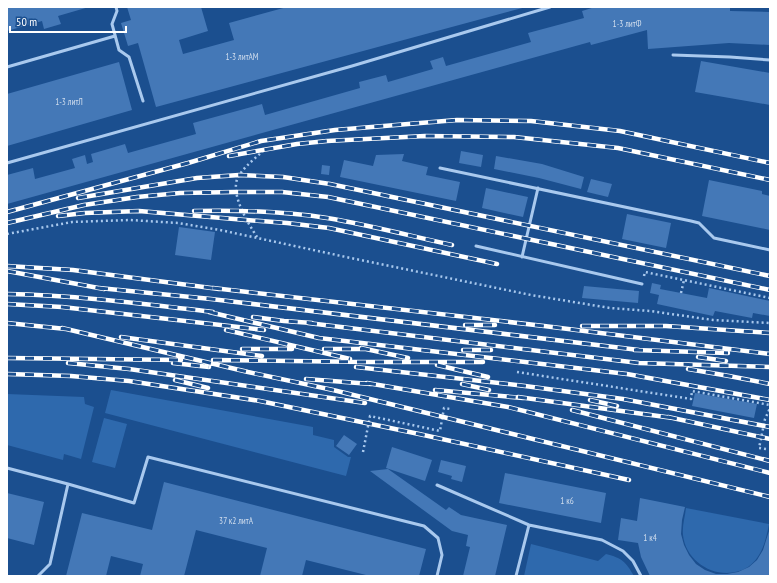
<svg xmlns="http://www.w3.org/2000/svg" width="777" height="583" font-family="'PT Sans Narrow',sans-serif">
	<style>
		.green { fill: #2e69ad }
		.building { fill: #4478b7 }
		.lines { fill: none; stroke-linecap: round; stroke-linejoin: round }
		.path { stroke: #a9c9ee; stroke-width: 2.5; stroke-dasharray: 2 3; stroke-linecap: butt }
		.lane { stroke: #a9c9ee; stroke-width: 3 }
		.rail-casing { stroke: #fff; stroke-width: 4.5 }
		.rail { stroke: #1b4f8f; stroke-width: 3; stroke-dasharray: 9; stroke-linecap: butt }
		.labels { text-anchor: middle; stroke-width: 4; stroke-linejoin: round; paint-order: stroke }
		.number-label { font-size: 9px; fill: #d0dded }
	</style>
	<rect width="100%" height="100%" fill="#1b4f8f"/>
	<path class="green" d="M111,390L313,427V435L334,440V447L348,457H351L346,476L105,413Z
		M7,394L84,397L85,404L94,407L81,459L64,454L63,460L7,445Z
		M104,418L127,424L115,468L92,462Z
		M686,508L769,524C766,540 762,557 748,567C722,583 686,565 683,535C682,526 685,517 686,508Z
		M531,544L598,561L606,554C622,558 626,562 634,576H524Z"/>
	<path class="building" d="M7,7H89L58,16L61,24L44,29L42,21L7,31Z
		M127,7H201L208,31L179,40L183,54L234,40L229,23L287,7H526L156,107L138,43L128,46L121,23L131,20Z
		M595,7H730V11L770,12V45L729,43L648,49L647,30L591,45L590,42L7,204V175L33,168L35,179L75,168L72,159L85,155L87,164L93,162L91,154L125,144L128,153L196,134L193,123L262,104L265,115L360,88L359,82L386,75L388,82L433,69L430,61L443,57L446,66L531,42L528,33L584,18L582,11Z
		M701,61L770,73V105L695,92Z
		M119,62L132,110L7,146V94Z
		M461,151L483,155L481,167L459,163Z
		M404,154L402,161L428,167L426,175L460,182L456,201L340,177L344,160L373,166L376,155Z
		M496,156L542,164L584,177L581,189L539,178L494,169Z
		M322,165L330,166L329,175L321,174Z
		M591,179L612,184L608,197L587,192Z
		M709,180L762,191V194L770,196V230L702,216Z
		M486,188L528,197L523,217L482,208Z
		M627,214L671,223L666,248L622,239Z
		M179,227L215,232L211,260L175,255Z
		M652,283L661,285L660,289L707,298L709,288L770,301V316L753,313L752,318L715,311L713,316L657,304L659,295L650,293Z
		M584,286L639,291L638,303L582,298Z
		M695,393L757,404L754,418L692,406Z
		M344,435L357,444L349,455L336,446Z
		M392,447L432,460L425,481L386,468Z
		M441,460L466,466L462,482L451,479L452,476L438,472Z
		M388,469L446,510L449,507L461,515L507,525L495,576H463L470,547L466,546L468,535L452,531L370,471Z
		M505,473L606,493L601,523L499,503Z
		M164,482L426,549L419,576H370L306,560L302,576H260L267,548L196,530L184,576H140L143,564L111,556L106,576H66L82,513L152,530Z
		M7,493L44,502L34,545L7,538Z
		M640,498L685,507L682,520L681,534L684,545L689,555L696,564L705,570L716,574H727L738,572L749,567L757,560L763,550L770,528V576H650L641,557L638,543L618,540L621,518L637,521Z"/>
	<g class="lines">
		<path class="path" d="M7,234L72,222L130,220L178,223L220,230L346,257L531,295L610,308L650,311L713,320L770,323
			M257,237C248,223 227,190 240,174C246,165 257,157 265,149
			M644,276L645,272L770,298
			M681,293L684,280
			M517,372L691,399L692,391L770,405
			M766,449L759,448L765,419L770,408
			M363,452L370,416L440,431L444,408L450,409"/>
		<path class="lane" d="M116,7L117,11L112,24L119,50L129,57L143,101
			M673,55L730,57L770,60
			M7,67L115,36
			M7,163L352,66L550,7
			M440,168L691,221L699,223L714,238L770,250
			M476,246L642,284
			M522,257L538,188
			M7,468L68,484
			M437,485L529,525L602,540L623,551L633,561L641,576
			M38,576L50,564L68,484L134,503L148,457L424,526L438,538L442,555L437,576
			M516,576L529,525"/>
		<g class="rail-casing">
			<path id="rail" d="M229,156L297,144L327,141L425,136L514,137L618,148L770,180
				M78,198L197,178L239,175L283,177L330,184L770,276
				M194,211C238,210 283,211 327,218C369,225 411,236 452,245
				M7,212L188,163L261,141L335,130L457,120L531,121L620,131L770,163
				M58,216L85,213L139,211L246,220L287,223L329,228L497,264
				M7,223L84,205L137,197L180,193L235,192H282L328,197L770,290
				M7,266L73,270L219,289
				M7,271L104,289
				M99,288L211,299L639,350
				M213,288L544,326L770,354
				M7,294C76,295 145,304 213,312
				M7,304L62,307L264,330
				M209,312L319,338L627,374L770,400
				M253,317L284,321L312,323
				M7,323L66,329
				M308,323L639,363L770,367
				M465,325H495
				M582,326H666L770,333
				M62,328L248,372L333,390L770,497
				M226,330L350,359
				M121,337L262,356
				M361,348L408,358
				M242,349H292
				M324,349H366
				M463,350H491
				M634,350L728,353
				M698,357L726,361
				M7,358L181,360
				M213,360L366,362H483
				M68,363L129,369L365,403
				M173,363L209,367
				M437,365L488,377
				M356,367L525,386L623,399L770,427
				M688,369L729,376L770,384
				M7,374L71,376L129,381L260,401L419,434L629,480
				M306,379L371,384
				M175,380L208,388
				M367,383L508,407L770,473
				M462,384L489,390
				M435,390L523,398
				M518,397L673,418
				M590,400L617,406
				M572,410L770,461
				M668,417L770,439"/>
		</g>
		<use href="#rail" class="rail"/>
	</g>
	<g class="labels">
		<g class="number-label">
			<text x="627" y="27">1-3 литФ</text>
			<text x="242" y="60">1-3 литАМ</text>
			<text x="69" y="105">1-3 литЛ</text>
			<text x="567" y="504">1 к6</text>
			<text x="236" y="524">37 к2 литА</text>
			<text x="650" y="541">1 к4</text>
		</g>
	</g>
	<rect width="777" height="583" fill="none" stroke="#ffffff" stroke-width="16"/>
	<path d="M10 26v6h116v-6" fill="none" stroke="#ffffff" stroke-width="2"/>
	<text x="16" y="26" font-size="12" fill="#ffffff" stroke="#1b4f8f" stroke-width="3" paint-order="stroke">50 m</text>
</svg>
